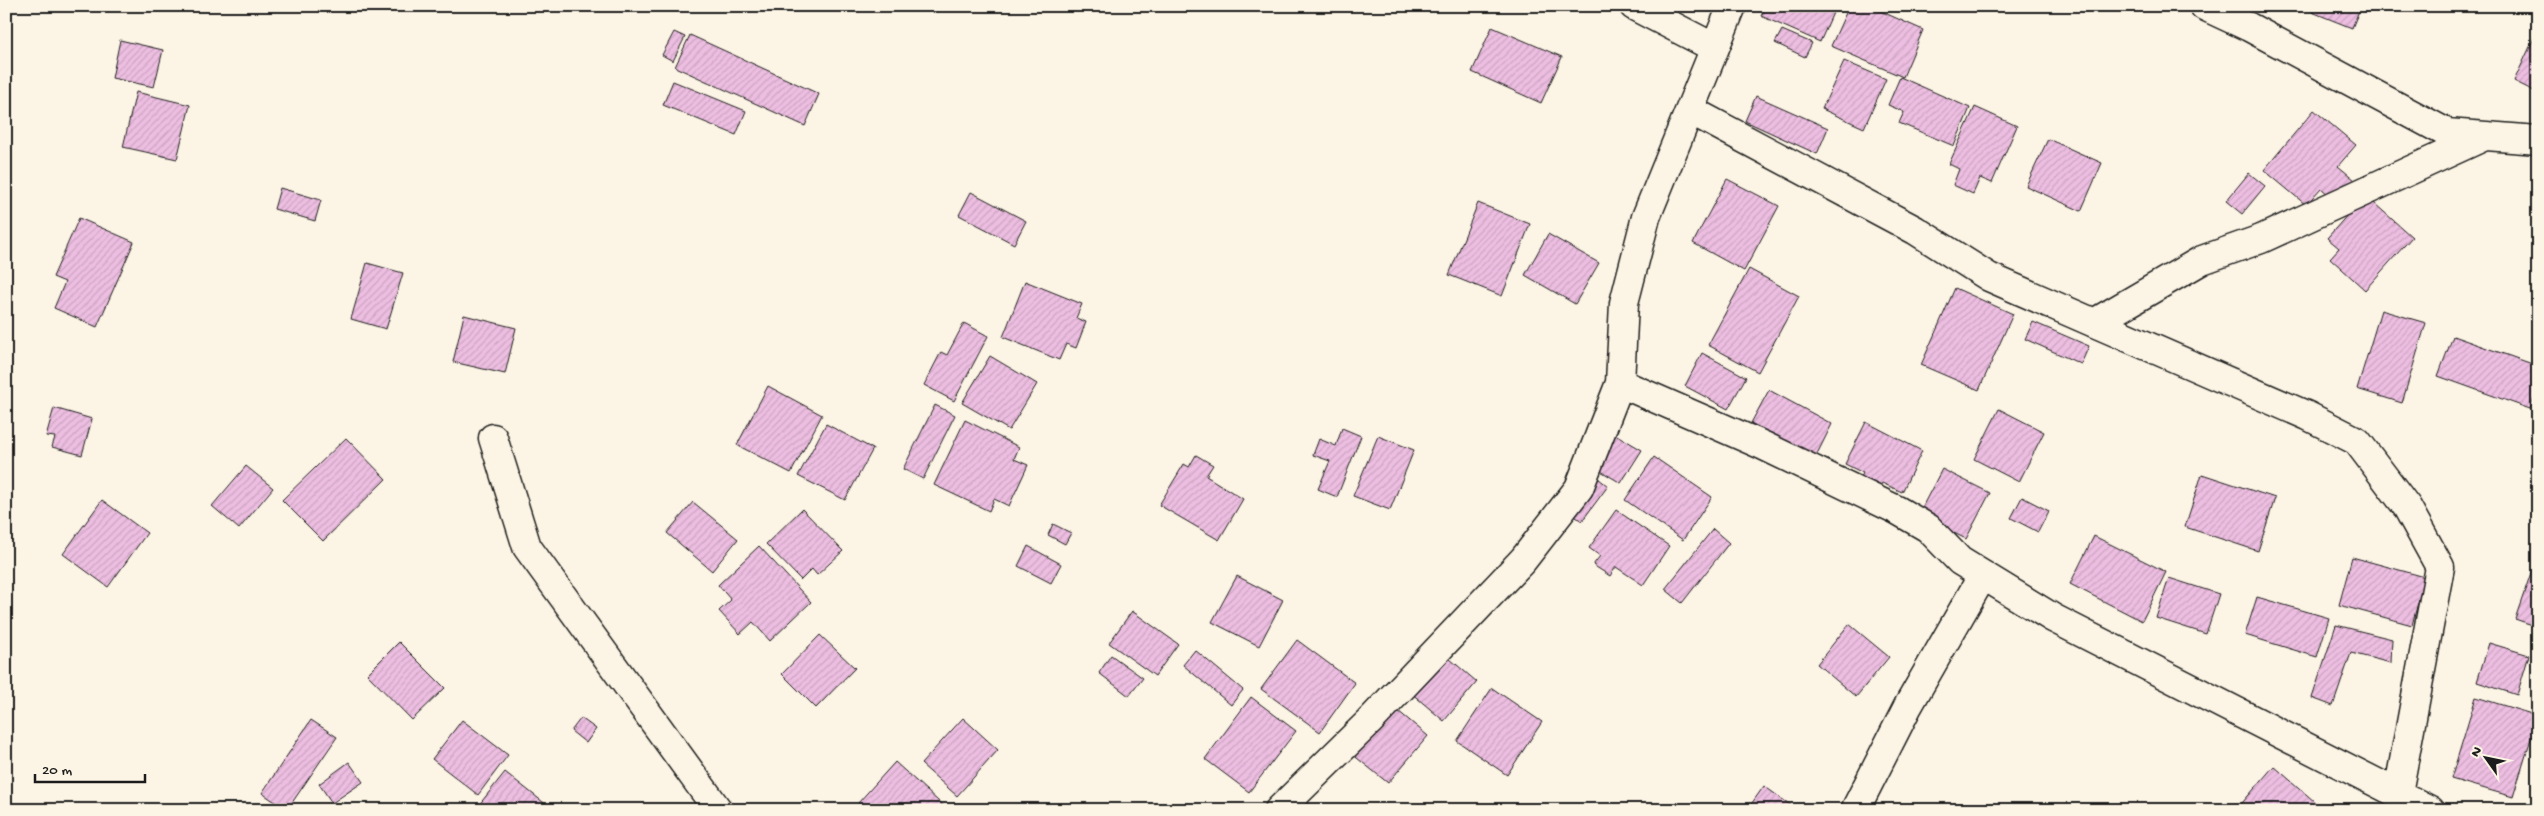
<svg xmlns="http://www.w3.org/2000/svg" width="2544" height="816" font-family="'Gochi Hand',sans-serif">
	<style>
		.building { fill: url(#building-hatch); stroke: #1c1c1c }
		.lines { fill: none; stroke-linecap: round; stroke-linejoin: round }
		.minor-casing { stroke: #1c1c1c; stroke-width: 31 }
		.minor { stroke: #fcf5e5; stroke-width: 28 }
	</style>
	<defs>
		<pattern id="building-hatch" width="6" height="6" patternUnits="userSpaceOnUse" patternTransform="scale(1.25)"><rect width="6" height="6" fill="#edbee1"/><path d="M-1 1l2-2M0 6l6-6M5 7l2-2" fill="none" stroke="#cba3c0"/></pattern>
	</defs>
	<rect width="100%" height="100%" fill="#fcf5e5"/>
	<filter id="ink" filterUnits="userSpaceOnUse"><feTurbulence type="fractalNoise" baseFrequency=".02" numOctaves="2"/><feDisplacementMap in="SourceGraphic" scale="10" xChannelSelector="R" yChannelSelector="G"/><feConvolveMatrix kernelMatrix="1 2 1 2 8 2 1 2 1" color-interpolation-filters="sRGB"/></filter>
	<g filter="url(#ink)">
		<path class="building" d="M1766,6H1836L1820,42L1761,16Z
			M1849,6H1869L1923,30L1903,77L1831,46Z
			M2314,6H2361L2352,28L2312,12Z
			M1492,27L1562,57L1541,103L1472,72Z
			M1782,30L1812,43L1805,57L1775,43Z
			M674,32L685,37L673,61L662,55Z
			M690,35L819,94L805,126L675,67Z
			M2535,36L2538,37V93L2514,81Z
			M120,40L163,50L154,87L112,78Z
			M1844,61L1886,79L1864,128L1822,109Z
			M1900,77L1970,108L1954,146L1899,123L1904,112L1888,105Z
			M673,81L746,111L736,135L663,105Z
			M136,92L190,105L177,159L123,147Z
			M1756,96L1828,128L1817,154L1745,121Z
			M1975,107L2017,126L1992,183L1980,178L1973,194L1953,185L1959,169L1949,164Z
			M2314,110L2356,145L2338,166L2355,180L2337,202L2321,188L2306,205L2264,170Z
			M2048,139L2102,163L2081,211L2026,186Z
			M2249,173L2265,186L2242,214L2226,201Z
			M1727,179L1779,206L1744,271L1693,243Z
			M280,188L321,200L315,221L274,209Z
			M971,192L1026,221L1014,244L959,215Z
			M2365,195L2412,237L2365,290L2330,258L2339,248L2327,238Z
			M1478,203L1530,224L1502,296L1449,275Z
			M79,218L134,242L97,327L54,308L65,282L53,277Z
			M1548,234L1599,263L1575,304L1525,275Z
			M367,263L403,273L386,329L351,319Z
			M1749,269L1799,296L1758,372L1708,345Z
			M1025,281L1082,304L1076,318L1086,322L1076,348L1066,344L1059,360L1003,337Z
			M1955,288L2013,314L1979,390L1921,365Z
			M2381,310L2426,323L2402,403L2357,389Z
			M464,315L516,328L505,374L453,362Z
			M2033,322L2089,346L2081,364L2025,339Z
			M964,323L988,336L954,401L924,385L941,352L947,355Z
			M2453,336L2538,366V386L2530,409L2438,376Z
			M1702,353L1746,377L1728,409L1685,386Z
			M990,356L1037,384L1009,430L962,403Z
			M768,386L822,415L791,473L737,445Z
			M1769,390L1832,424L1815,458L1751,423Z
			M935,405L955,415L923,479L903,469Z
			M54,408L92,419L82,455L52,447L55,437L46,436Z
			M1999,409L2044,432L2019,482L1974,459Z
			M965,420L1019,447L1014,459L1028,465L1009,506L994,499L989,511L934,485Z
			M1866,422L1922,451L1902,492L1882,483L1876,494L1858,484L1863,473L1845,464Z
			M826,424L873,449L845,500L798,476Z
			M1342,428L1361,436L1337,497L1318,489L1330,461L1313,455L1319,439L1336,446Z
			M1615,434L1642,450L1621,483L1594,467Z
			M1378,436L1414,450L1390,510L1353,496Z
			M346,438L386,479L323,541L282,500Z
			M1196,455L1213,465L1206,476L1243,499L1219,540L1159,505L1184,464L1189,467Z
			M1654,457L1712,497L1683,540L1625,500Z
			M246,466L273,488L239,529L212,506Z
			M1942,469L1990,493L1966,539L1918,515Z
			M2202,474L2275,498L2258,551L2185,527Z
			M1594,475L1608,486L1582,521L1567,511Z
			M2022,497L2049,511L2038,532L2011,518Z
			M102,500L147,533L108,587L63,554Z
			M693,502L738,539L712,571L667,533Z
			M802,509L843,551L817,575L812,569L801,580L766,544Z
			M1616,510L1669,546L1643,585L1616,567L1610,576L1593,565L1600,556L1589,548Z
			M1053,524L1071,533L1065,544L1048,535Z
			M1713,529L1729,543L1682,603L1665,589Z
			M2094,536L2166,572L2142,621L2070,584Z
			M759,546L811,602L770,641L753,622L740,634L719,611L731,600L718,585Z
			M1028,546L1061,564L1051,583L1018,566Z
			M2352,557L2425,577L2412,625L2339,605Z
			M2532,570L2538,572V627L2515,619Z
			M1237,576L1283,600L1259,646L1212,622Z
			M2169,578L2219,594L2206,634L2156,618Z
			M2257,597L2329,618L2317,657L2245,635Z
			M1132,611L1178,644L1155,676L1109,643Z
			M1849,624L1889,657L1856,697L1817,664Z
			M2336,625L2392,639L2391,663L2351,653L2333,706L2312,698Z
			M820,635L855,668L816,708L782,674Z
			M1297,640L1355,683L1320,732L1261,689Z
			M399,642L445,688L412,720L367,674Z
			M2489,643L2529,655L2517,695L2477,682Z
			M1195,650L1243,690L1231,705L1183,665Z
			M1443,653L1477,682L1444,721L1410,692Z
			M1111,655L1143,678L1129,696L1099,673Z
			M1492,688L1542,722L1507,775L1457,741Z
			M1251,697L1296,731L1249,792L1205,759Z
			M2476,697L2538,716L2513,797L2451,779Z
			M1391,705L1428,736L1388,783L1352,754Z
			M581,718L596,729L586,743L571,731Z
			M963,718L998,750L957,796L921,764Z
			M311,720L337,737L287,810L262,793Z
			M462,720L508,755L478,795L432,759Z
			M349,762L363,782L332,803L319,784Z
			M895,762L948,810H866L858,803Z
			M2274,766L2315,802L2309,810H2236Z
			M505,772L548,806L546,810H475Z
			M1764,786L1796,809V810H1747Z"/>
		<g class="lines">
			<g class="minor-casing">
				<path id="minor" d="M1634,6L1715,48
					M2204,6L2249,27L2447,133L2538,140
					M1690,110L1915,230L1989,277L2308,416L2357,441L2407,507L2440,567L2398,793
					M2094,323L2202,260L2261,239L2485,136
					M1620,383L1762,445L1897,510L1928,528L1960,561L2053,618L2430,810
					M493,438L527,547L718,810
					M1279,810L1369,722L1523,560L1579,488L1620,383L1624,303L1646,217L1732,6
					M1855,810L1908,706L1983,575"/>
			</g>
			<use href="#minor" class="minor"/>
		</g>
	</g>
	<rect width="2544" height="816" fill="none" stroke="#fcf5e5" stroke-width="25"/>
	<rect x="12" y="12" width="2519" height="791" fill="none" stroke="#1c1c1c" stroke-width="2" filter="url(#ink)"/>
	<g transform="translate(2486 758) rotate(303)" stroke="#fcf5e5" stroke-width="4" paint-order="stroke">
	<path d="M0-4L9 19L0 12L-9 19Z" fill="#1c1c1c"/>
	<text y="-8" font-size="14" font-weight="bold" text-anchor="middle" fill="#1c1c1c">N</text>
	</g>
	<path d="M35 774v8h110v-8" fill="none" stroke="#1c1c1c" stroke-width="2.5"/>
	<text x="42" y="774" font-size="15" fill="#1c1c1c" stroke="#fcf5e5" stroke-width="4" paint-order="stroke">20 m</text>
</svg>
